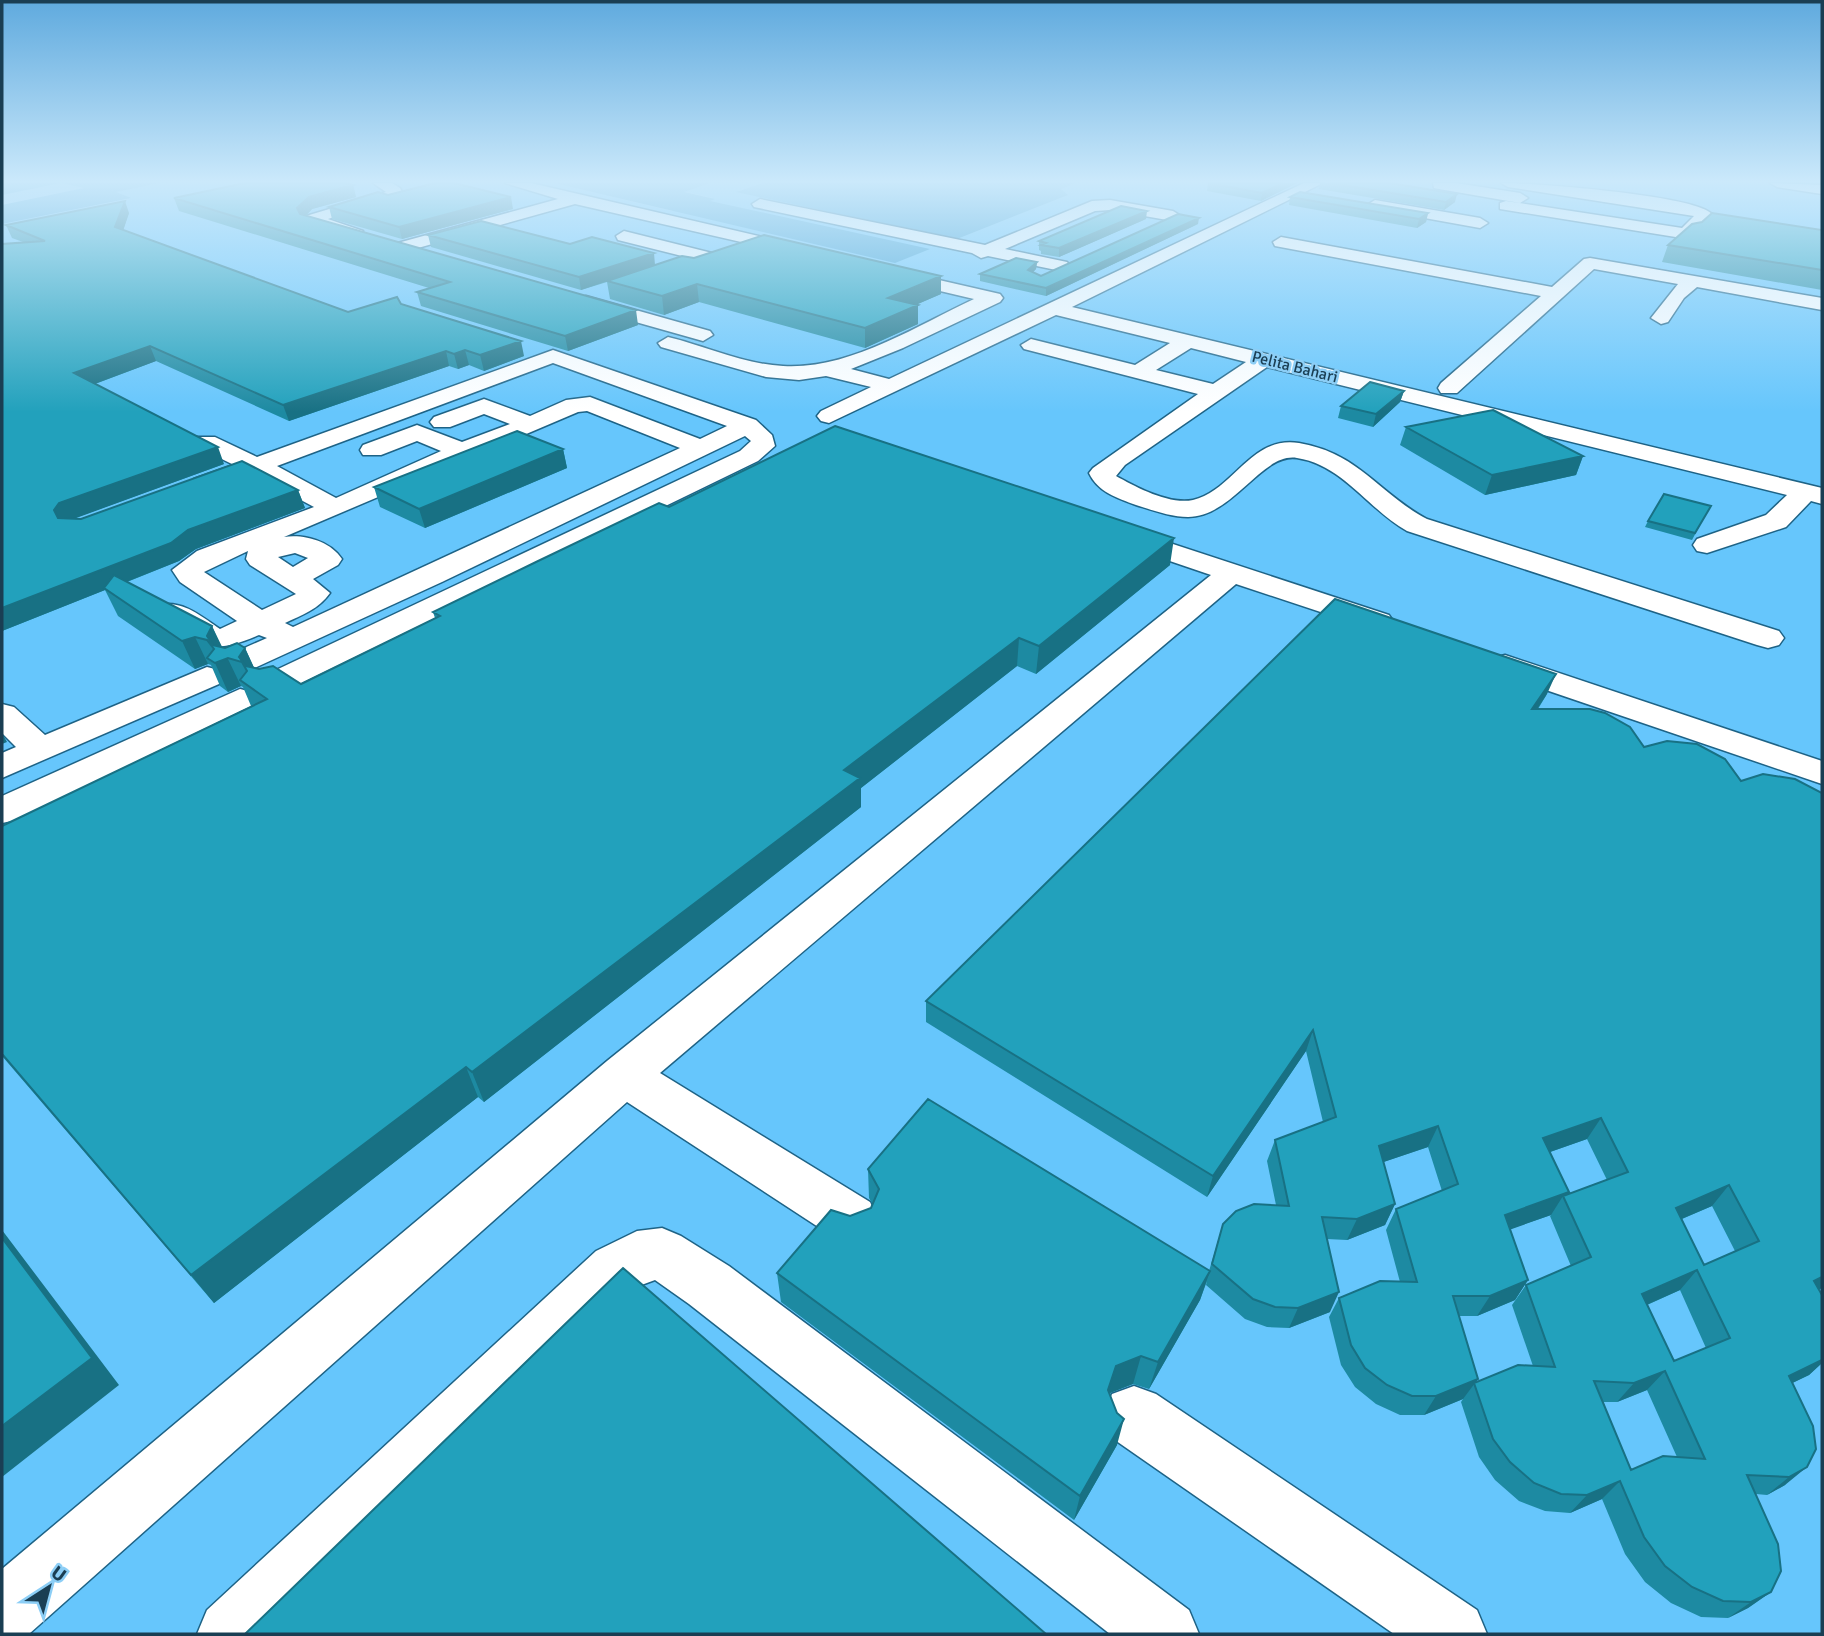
<svg xmlns="http://www.w3.org/2000/svg" width="1824" height="1636" font-family="Signika,sans-serif">
	<style>
		.built { fill: #66c6fc }
		.water { fill: #319ad0 }
		.pier { fill: #8ccef6 }
		.lines { fill: none; stroke-linecap: round; stroke-linejoin: round }
		.minor-casing { stroke: #1e6386; stroke-width: 3 }
		.minor { fill: #fff; fill-rule: evenodd }
		.wall { fill: #1d8aa2; fill-rule: evenodd }
		.shaded-wall { fill: #187184 }
		.building { fill: #22a1bc; stroke: #187184; stroke-width: 2; fill-rule: evenodd }
		.labels { text-anchor: middle; stroke-width: 5; stroke-linejoin: round; paint-order: stroke }
		.far-street-label { font-size: 16px; fill: #1a3e53; stroke: #8ccef6 }
	</style>
	<rect width="100%" height="100%" fill="#8ccef6"/>
	<path class="built" d="M160,183H554L672,211L713,198L683,191L710,183H763L738,191L957,239L1068,195L1060,189L1076,183H1822V1634H2V224L129,199L115,192Z"/>
	<path class="water" d="M2,183H160L116,192L131,198L2,224Z
		M554,183H710L684,192L715,199L710,201L930,249L895,263Z
		M763,183H1076L1061,189L1068,195L957,239L736,192Z"/>
	<path class="pier" d="M61,183L84,188L2,205V195Z"/>
	<g class="lines">
		<g class="minor-casing">
			<path id="minor" d="M373,183H392L400,188L403,194L328,219L363,231V239H351L304,219L306,216L386,192Z
				M505,183H531L802,246L811,251L802,256L575,204L400,253L391,248L394,244L558,199Z
				M1304,183H1323L1072,307L1822,488V504L1811,501L1786,527L1707,553L1697,551L1693,545L1697,539L1766,515L1787,495L1267,367L1125,465L1116,476C1136,487 1169,505 1193,500C1233,491 1251,435 1299,443C1359,453 1379,494 1427,519L1779,631L1784,638L1779,645L1768,648L1757,645L1407,531C1369,510 1343,465 1297,458C1262,452 1233,517 1188,517C1171,517 1152,510 1136,505C1117,498 1098,492 1089,473L1093,468L1198,394L1024,349L1021,345L1031,339L1135,365L1170,343L1056,315L829,423L821,421L817,416L821,411L871,387L826,376L799,380L766,377L661,347L658,343L668,337C706,346 743,364 783,366C849,370 916,326 974,299L885,278L882,274L885,270L891,269L1000,294L1003,298L1000,302L903,348L851,369L889,379ZM1191,348L1246,362L1213,384L1156,370Z
				M1433,183H1456L1520,193L1528,198L1520,203L1439,189L1434,188Z
				M1501,183C1533,183 1694,195 1712,214L1695,236L1682,238L1500,209V203L1506,201L1682,228L1694,216L1508,187Z
				M1770,183L1822,185V194L1777,187Z
				M760,199L985,245L1092,201L1110,200L1173,211L1181,216L1173,221L1110,210L1095,211L1005,249L1067,262L1070,266L1061,271L988,256L981,258L972,253L754,207L752,204Z
				M1375,200L1480,218L1488,223L1480,228L1369,208L1367,205Z
				M624,231L712,253L715,257L706,262L618,240L616,236Z
				M1281,237L1552,287L1584,259L1590,258L1822,298V310L1697,287L1684,298L1668,322L1661,324L1651,318L1678,284L1594,269L1457,393H1441L1438,388L1441,383L1541,296L1275,246L1273,242Z
				M586,296L710,331L713,335L703,341L579,306L576,302L579,298Z
				M553,350L756,420L772,435L775,446L758,461L283,692L271,695L259,692L254,685L259,678L740,451L751,441L745,436L442,582L250,670L238,673L226,670L222,663L226,656L267,638L259,635C209,657 203,645 160,619L156,612L160,605C183,600 202,617 220,629L237,621L180,582L172,570L197,551L314,507L254,475L212,491H194L190,485L194,479L234,465L197,447L194,442L197,437H215L257,457ZM553,363L727,426L700,439L590,397L566,400L530,416L484,399L434,417L430,422L434,427H450L484,414L510,424L462,442L417,425L363,445L360,450L363,455H381L417,441L441,451L336,498L277,466ZM587,411L680,448L293,627L285,623C302,615 319,609 330,593L313,579L338,565L342,559C330,541 304,534 284,537L578,412ZM248,551L246,559L250,565L296,594L262,610L204,572ZM295,553L308,558L293,567L278,557Z
				M1121,527L1389,615L1394,622L1389,629L1378,631L1236,584L660,1073L870,1202L878,1219L870,1236L851,1243L832,1236L627,1102L29,1634H2V1569L607,1061L1211,575L1111,541L1107,535L1111,529Z
				M1505,655L1822,761V784L1493,672L1489,665L1493,658Z
				M207,667L219,670L224,677L219,684L2,778V753L16,747L2,733V704L14,707L45,735Z
				M240,689L252,692L257,699L252,706L16,820L2,823V796Z
				M662,1228L681,1236L729,1266L1189,1610L1199,1634H1110L689,1304L655,1280L636,1287L280,1634H197L207,1610L596,1251L637,1231Z
				M1134,1386L1156,1394L1477,1610L1487,1634H1394L1112,1438L1104,1416L1112,1394Z"/>
		</g>
		<use href="#minor" class="minor"/>
	</g>
	<path class="wall" d="M1208,183H1297L1261,201L1207,191Z
		M1320,183H1390L1455,202L1444,210L1319,189Z
		M353,185L356,197L312,209L306,216L638,325L568,351L421,306L417,292L429,288L179,211L174,198Z
		M388,195L513,209L402,239L332,219L329,207Z
		M1290,197L1428,213L1426,222L1417,228L1289,205Z
		M129,213L123,230L348,312L401,304L524,356L484,371L469,365L458,369L449,366L289,421L156,361L95,384L224,464L72,519H81L298,490L305,508L196,549L179,561L127,582L212,626L221,647L245,648L254,668L301,684L435,618L433,612L669,507L1170,565L1036,674L1017,666L861,788V807L484,1102L478,1097L214,1303L2,1056V826L251,706L243,687L241,686L228,692L220,686L211,665L208,664L195,669L118,616L105,590L2,631L23,242L12,238L6,225Z
		M1146,219L1059,257L1041,254V251L1039,250V241Z
		M1198,224L1046,296L980,281V274L1037,262L1036,269L1033,272L1041,276Z
		M1822,230V290L1662,262L1668,245Z
		M428,235L570,244L655,265L694,258L941,276V294L915,305L918,324L865,348L699,302L664,315L610,299L607,282L581,290L431,247Z
		M1404,391L1400,402L1373,427L1338,418L1341,406Z
		M1406,427L1583,456L1576,475L1485,495L1400,445Z
		M563,449L567,468L425,528L380,507L374,487Z
		M1707,512L1692,540L1645,527L1648,521Z
		M1547,694L1538,709L1741,781L1822,793V1288L1819,1289L1822,1295V1363L1809,1375L1792,1383L1813,1426L1785,1485L1767,1495L1756,1494L1771,1592L1748,1608L1728,1618L1701,1617L1671,1603L1645,1582L1625,1554L1602,1499L1570,1513L1545,1511L1519,1501L1495,1480L1479,1457L1461,1402L1463,1399L1424,1415H1400L1376,1404L1355,1387L1341,1365L1329,1317L1339,1298L1400,1282L1386,1230L1396,1209L1442,1191L1428,1147L1383,1162L1395,1204L1385,1225L1347,1240L1327,1239L1330,1312L1289,1328L1267,1327L1245,1319L1206,1285L1207,1281L1200,1300L1149,1389L1133,1384L1110,1393L1117,1445L1074,1520L781,1302L777,1273L850,1216L871,1208L873,1205L869,1198L868,1169L1209,1271L1223,1224L1276,1205L1267,1161L1275,1140L1323,1122L1306,1051L1207,1197L926,1022V1001ZM1587,1139L1607,1180L1568,1194L1550,1152ZM1712,1206L1735,1251L1704,1265L1682,1219ZM1551,1215L1550,1216L1571,1266L1526,1285L1512,1305L1533,1366L1476,1382L1478,1379L1459,1316H1477L1515,1300L1528,1280L1510,1229ZM1680,1290L1706,1348L1674,1361L1647,1305ZM1647,1390L1677,1457L1631,1470L1602,1402H1617Z"/>
	<path class="shaded-wall" d="M1283,183H1297L1261,201L1262,193Z
		M353,185L356,197L312,209L300,221L297,208L309,197Z
		M1457,194L1455,202L1444,210L1446,202Z
		M511,197L513,209L402,239L399,227Z
		M125,201L129,213L120,240L115,227Z
		M1147,211L1146,219L1059,257V248Z
		M1428,213L1426,222L1417,228L1419,219Z
		M1199,218L1198,224L1046,296V288Z
		M654,253L655,265L581,290L579,277Z
		M1037,262L1036,269L1028,277V270Z
		M941,276V294L888,317V298Z
		M697,284L699,302L664,315L662,296Z
		M918,305V324L865,348V328Z
		M636,310L638,325L568,351L565,336Z
		M521,341L524,356L484,371L480,355Z
		M150,346L156,361L81,389L74,373Z
		M465,350L469,365L458,369L454,354Z
		M446,351L449,366L289,421L283,405Z
		M1404,391L1400,402L1373,427L1376,414Z
		M218,447L224,464L68,521L63,528L54,510L59,503Z
		M563,449L567,468L425,528L419,509Z
		M1583,456L1576,475L1485,495L1492,475Z
		M298,490L305,508L196,549L179,561L106,590L104,588L105,590L2,631V608L188,530Z
		M1174,538L1170,565L1036,674L1039,646Z
		M212,626L241,686L228,692L215,663L220,662L207,636Z
		M195,637L208,664L195,669L182,641Z
		M1019,638L1017,666L861,788V807L484,1102L472,1072L844,770Z
		M245,648L258,676L247,671L239,657Z
		M1556,674L1547,694L1524,729L1532,709Z
		M2,733L7,742L2,744Z
		M1313,1030L1306,1051L1207,1197L1213,1176Z
		M466,1067L478,1097L214,1303L191,1275Z
		M1601,1118L1587,1139L1530,1159L1543,1138Z
		M1438,1126L1428,1147L1369,1167L1379,1146Z
		M1729,1185L1712,1206L1660,1228L1676,1208Z
		M1569,1192L1565,1199L1563,1196L1551,1215L1492,1236L1505,1215Z
		M1395,1204L1385,1225L1347,1240L1357,1219Z
		M2,1230L119,1385L2,1477Z
		M1697,1270L1680,1290L1626,1314L1642,1294Z
		M1210,1271L1200,1300L1149,1389L1158,1362Z
		M1822,1277V1288L1794,1301L1814,1281Z
		M1528,1280L1515,1300L1477,1316L1490,1296Z
		M1339,1292L1330,1312L1289,1328L1298,1308Z
		M1141,1356L1133,1384L1110,1393L1108,1390L1116,1366Z
		M1822,1360V1363L1809,1375L1768,1395L1789,1376Z
		M1665,1371L1647,1390L1617,1402L1634,1383Z
		M1478,1379L1463,1399L1424,1415L1436,1396Z
		M1124,1419L1117,1445L1074,1520L1080,1496Z
		M1807,1467L1785,1485L1767,1495L1789,1477Z
		M1620,1481L1602,1499L1570,1513L1587,1495Z
		M1771,1592L1748,1608L1728,1618L1751,1602Z"/>
	<path class="building" d="M245,183H345L353,185L309,197L297,208L300,214L636,310L565,336L417,292L450,282L174,198Z
		M435,183H454L511,197L399,227L329,207L378,192L388,195Z
		M1208,183H1283L1262,193Z
		M1330,183H1390L1457,194L1446,202Z
		M1300,192L1428,213L1419,219L1290,197Z
		M125,201L115,227L348,312L397,297L401,304L521,341L480,355L465,350L454,354L446,351L283,405L150,346L74,373L218,447L59,503L54,510L58,518L81,519L242,461L298,490L188,530L171,543L2,608V244L45,241L6,225Z
		M1121,206L1147,211L1059,248L1041,245L1046,243L1039,241Z
		M1712,213L1822,230V270L1668,245L1692,224L1702,222Z
		M1178,214L1199,218L1046,288L980,274L1016,258L1037,262L1028,270L1041,276Z
		M481,221L570,244L592,237L654,253L579,277L428,235Z
		M764,235L941,276L888,298L918,305L865,328L697,284L662,296L607,281L682,256L694,258Z
		M1370,382L1404,391L1376,414L1341,406Z
		M1493,410L1583,456L1492,475L1406,427Z
		M835,426L1174,538L1039,646L1019,638L844,770L860,778L472,1072L466,1067L191,1275L2,1054V826L267,699L240,680L247,671L242,662L228,658L215,663L207,658L214,649L207,640L195,637L182,641L104,588L114,575L212,626L207,636L213,645L225,648L237,643L245,648L239,657L246,666L259,669L273,666L301,684L440,616L433,612L536,562L659,503L669,507Z
		M517,431L563,449L419,509L374,487Z
		M1664,494L1711,506L1695,533L1648,521Z
		M1335,599L1556,674L1532,709H1590L1605,713L1630,727L1644,747L1667,741L1697,744L1725,759L1741,781L1763,774L1795,779L1822,793V1277L1814,1281L1822,1295V1360L1789,1376L1813,1426L1816,1449L1807,1467L1789,1477L1747,1475L1778,1544L1781,1571L1771,1592L1751,1602L1723,1601L1692,1587L1665,1566L1644,1537L1620,1481L1587,1495L1561,1494L1534,1483L1510,1462L1493,1439L1474,1383L1518,1365L1555,1367L1526,1285L1591,1257L1563,1196L1628,1172L1601,1118L1543,1138L1569,1192L1505,1215L1528,1280L1490,1296H1453L1478,1379L1436,1396H1412L1387,1385L1365,1368L1351,1345L1339,1298L1380,1281L1417,1282L1396,1209L1458,1184L1438,1126L1379,1146L1395,1204L1357,1219L1322,1217L1339,1292L1298,1308L1275,1307L1253,1299L1212,1264L1223,1224L1236,1211L1254,1204L1289,1206L1275,1140L1336,1117L1313,1030L1213,1176L926,1001ZM1729,1185L1759,1241L1704,1265L1676,1208ZM1697,1270L1730,1338L1674,1361L1642,1294ZM1665,1371L1705,1459L1663,1456L1631,1470L1594,1381L1634,1383Z
		M928,1099L1210,1271L1158,1362L1141,1356L1116,1366L1108,1390L1117,1413L1124,1419L1080,1496L777,1273L831,1210L850,1216L871,1208L879,1189L868,1169Z
		M2,1238L92,1358L2,1426Z
		M623,1268L1046,1634H245Z"/>
	<linearGradient id="sky" x2="0" y2="1"><stop stop-color="#5faade"/><stop offset="0.44" stop-color="#cbe9fb"/><stop offset="1" stop-color="#cbe9fb" stop-opacity="0"/></linearGradient>
	<rect width="1824" height="412" fill="url(#sky)"/>
	<g class="labels">
		<g class="far-street-label">
			<text transform="translate(1295 366) rotate(14)" y="6">Pelita Bahari</text>
		</g>
	</g>
	<rect width="1824" height="1636" fill="none" stroke="#1a3e53" stroke-width="7"/>
	<g transform="translate(49 1587) rotate(36)" stroke="#8ccef6" stroke-width="5" paint-order="stroke">
	<path d="M0-5L12 26L0 18L-12 26Z" fill="#1a3e53"/>
	<text y="-10" font-size="19" font-weight="bold" text-anchor="middle" fill="#1a3e53">U</text>
	</g>
</svg>
